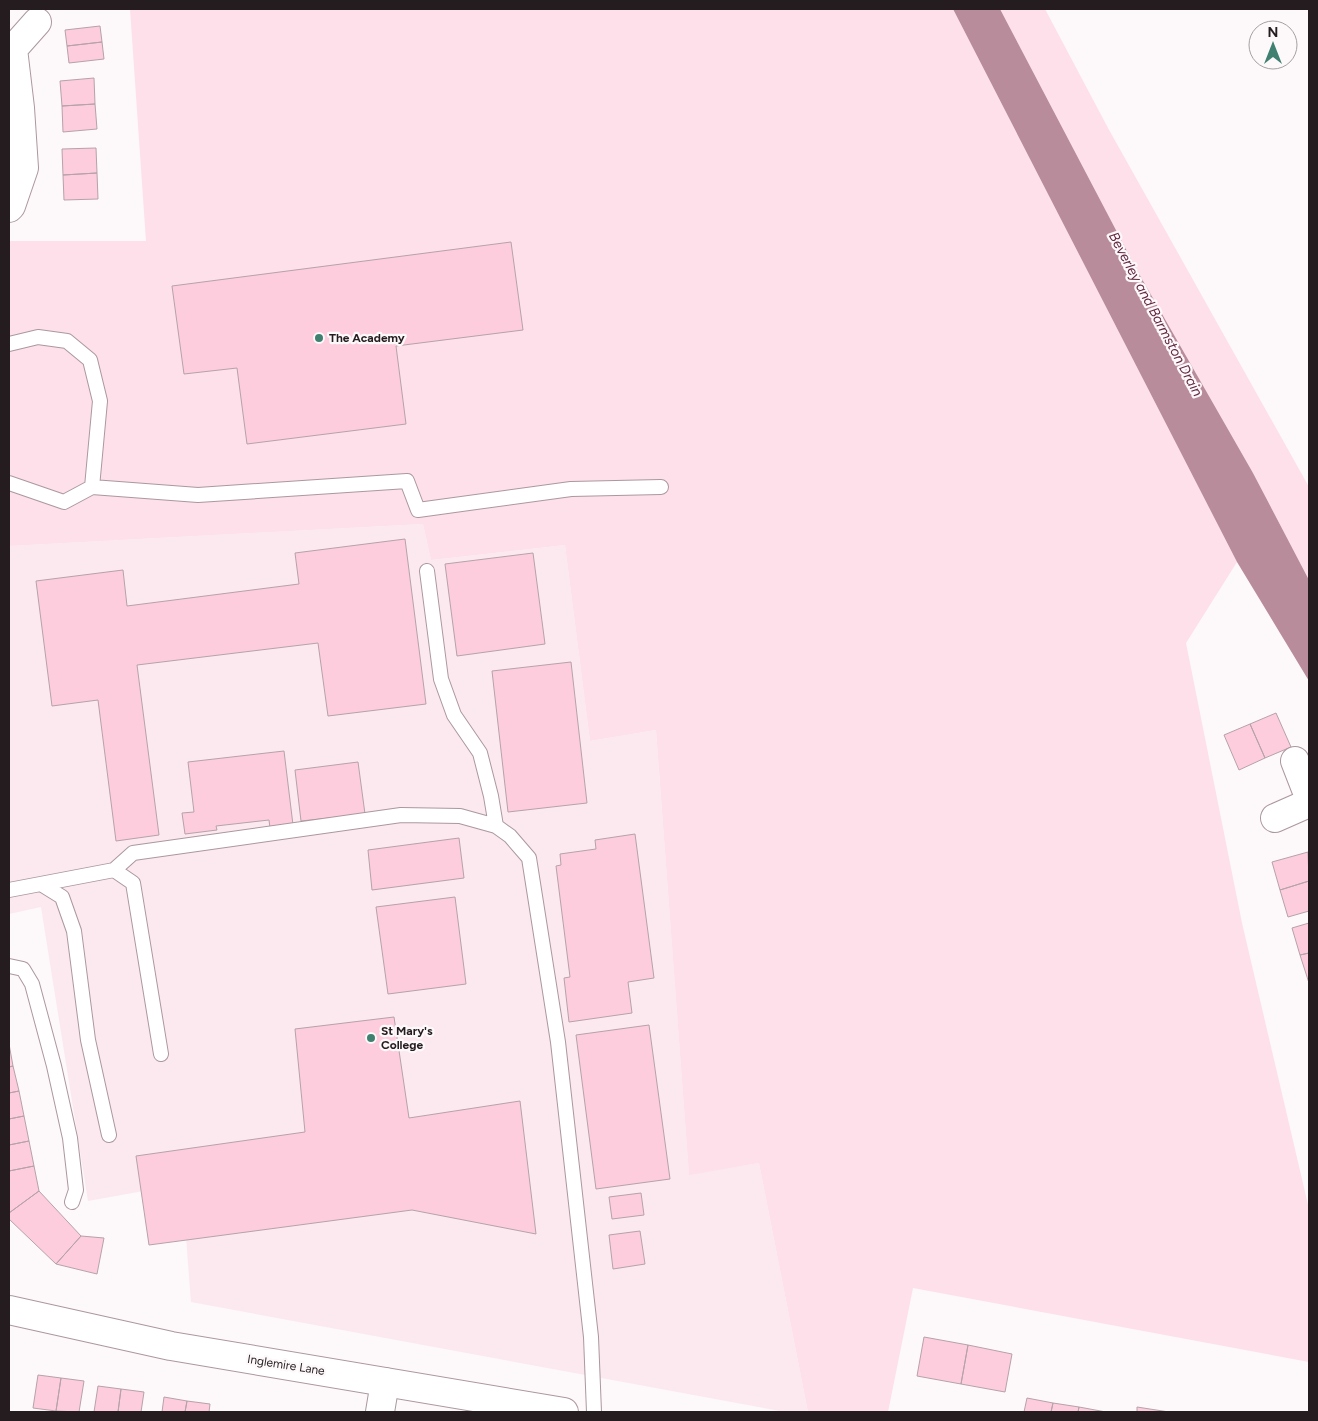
<svg xmlns="http://www.w3.org/2000/svg" width="1318" height="1421" font-family="Figtree,sans-serif">
	<style>
		.built { fill: #fbe9ef }
		.green { fill: #fde0e9 }
		.water { fill: #b98c9c }
		.building { fill: #fdcdde; stroke: #b6a2a9 }
		.lines { fill: none; stroke-linecap: round; stroke-linejoin: round }
		.lane-casing { stroke: #ab989e; stroke-width: 16 }
		.street-casing { stroke: #ab989e; stroke-width: 30 }
		.secondary-casing { stroke: #ab989e; stroke-width: 30 }
		.lane { stroke: #fff; stroke-width: 14 }
		.street { stroke: #fff; stroke-width: 28 }
		.secondary { stroke: #fff; stroke-width: 28 }
		.poi-dot { fill: #3f8071; stroke: #fdf8fa; stroke-width: 2 }
		.labels { text-anchor: middle; stroke-width: 4.5; stroke-linejoin: round; paint-order: stroke }
		.poi-label { font-size: 12px; font-weight: bold; fill: #241c1f; stroke: #fdf8fa; text-anchor: start }
		.street-label { font-size: 12px; fill: #241c1f; stroke: #fdf8fa }
		.water-label { font-size: 14px; font-style: italic; fill: #622941; stroke: #fdf8fa }
	</style>
	<rect width="100%" height="100%" fill="#fdf8fa"/>
	<path class="built" d="M423,524L431,560L565,545L590,741L656,730L689,1174L759,1163L808,1412H785L191,1302L182,1184L88,1201L41,907L9,914V546Z"/>
	<path class="green" d="M130,9H953L1237,562L1186,643L1242,923L1309,1209V1362L913,1288L888,1412H808L759,1163L689,1175L656,730L590,741L565,545L431,560L423,524L9,546V241H146Z
		M1000,9H1045L1108,128L1309,487V580L1253,473L1138,272Z"/>
	<path class="water" d="M953,9H1000L1138,272L1253,473L1309,580V681L1237,562Z"/>
	<path class="building" d="M100,26L102,42L67,46L65,30Z
		M102,42L104,59L69,63L67,46Z
		M94,78L95,104L62,106L60,81Z
		M95,104L97,129L63,132L62,106Z
		M96,148L97,173L63,175L62,149Z
		M97,173L98,199L64,200L63,175Z
		M511,242L523,330L396,346L406,424L247,444L237,368L184,374L172,286Z
		M405,539L426,704L328,716L318,643L137,665L159,835L116,841L98,700L52,706L36,581L123,570L127,606L299,584L295,553Z
		M533,553L545,644L457,656L445,564Z
		M571,662L587,803L508,812L492,671Z
		M1276,713L1291,747L1265,758L1250,724Z
		M1250,724L1265,758L1239,770L1224,735Z
		M284,751L293,825L270,828L269,820L216,826L217,830L185,834L182,813L194,812L188,762Z
		M358,762L365,814L301,821L295,770Z
		M635,834L654,978L628,982L632,1013L569,1022L564,978L570,977L556,866L561,865L560,854L596,849L595,840Z
		M459,838L464,878L372,890L368,850Z
		M1308,852L1309,881L1280,890L1272,862Z
		M1309,881V911L1288,917L1280,890Z
		M455,897L466,984L388,994L376,907Z
		M1309,923V953L1300,955L1292,928Z
		M1309,953V983L1300,955Z
		M394,1017L409,1118L520,1101L536,1234L412,1210L149,1245L136,1156L305,1132L295,1029Z
		M649,1025L670,1179L596,1189L576,1035Z
		M9,1044L13,1066L9,1067Z
		M13,1066L19,1091L9,1093V1067Z
		M19,1091L24,1116L9,1119V1093Z
		M24,1116L29,1141L9,1145V1119Z
		M29,1141L34,1166L9,1171V1145Z
		M34,1166L39,1191L9,1213V1171Z
		M39,1191L81,1236L56,1264L9,1219V1213Z
		M641,1193L644,1215L612,1219L609,1197Z
		M640,1231L645,1264L613,1269L609,1235Z
		M81,1236L104,1238L97,1274L56,1264Z
		M924,1337L968,1345L961,1384L917,1376Z
		M968,1345L1012,1354L1005,1392L961,1384Z
		M38,1375L61,1378L56,1411L33,1408Z
		M61,1378L84,1381L79,1412L56,1411Z
		M98,1386L121,1389L118,1412H94Z
		M121,1389L144,1392L141,1412H118Z
		M164,1397L187,1401L185,1412H162Z
		M1027,1398L1053,1403L1051,1412H1024Z
		M187,1401L210,1404L209,1412H185Z
		M1053,1403L1079,1407L1078,1412H1051Z
		M1079,1407L1106,1412H1078Z
		M1137,1407L1169,1412H1137Z"/>
	<g class="lines">
		<g class="lane-casing">
			<path id="lane" d="M9,344L38,337L67,341L90,360L100,401L92,487L64,502L9,483
				M92,487L198,495L407,481L418,510L571,489L661,487
				M427,571L441,679L454,715L480,753L491,796L496,826L510,836L529,858L558,1042L591,1337L594,1412
				M114,870L133,883L161,1054
				M41,884L62,897L74,931L88,1040L109,1135
				M9,890L114,870L133,853L401,815L460,816L496,826
				M9,966L23,969L32,984L54,1066L70,1138L76,1190L72,1202"/>
		</g>
		<g class="street-casing">
			<path id="street" d="M9,47L13,49L37,22
				M9,208L11,206L24,168L20,108L13,49
				M1295,761L1309,797
				M1275,818L1309,803
				M380,1412L385,1382"/>
		</g>
		<g class="secondary-casing">
			<path id="secondary" d="M9,1310L171,1346L564,1412"/>
		</g>
		<use href="#lane" class="lane"/>
		<use href="#street" class="street"/>
		<use href="#secondary" class="secondary"/>
	</g>
	<g class="poi-dot">
		<circle cx="319" cy="338" r="5"/>
		<circle cx="371" cy="1038" r="5"/>
	</g>
	<g class="labels">
		<g class="poi-label">
			<text x="329" y="342">The Academy</text>
			<text x="381" y="1035">St Mary's<tspan x="381" dy="14">College</tspan></text>
		</g>
		<g class="street-label">
			<text transform="translate(286 1365) rotate(9)" y="4">Inglemire Lane</text>
		</g>
		<g class="water-label">
			<text transform="translate(1156 314) rotate(62)" y="5">Beverley and Barmston Drain</text>
		</g>
	</g>
	<rect width="1318" height="1421" fill="none" stroke="#241c1f" stroke-width="20"/>
	<g transform="translate(1273 45)"><circle r="24" fill="#fdf8fa" stroke="#a6a0a2"/>
	<path d="M0-4L9 19L0 12L-9 19Z" fill="#3f8071"/>
	<text y="-8" font-size="14" font-weight="bold" text-anchor="middle" fill="#241c1f">N</text>
	</g>
</svg>
